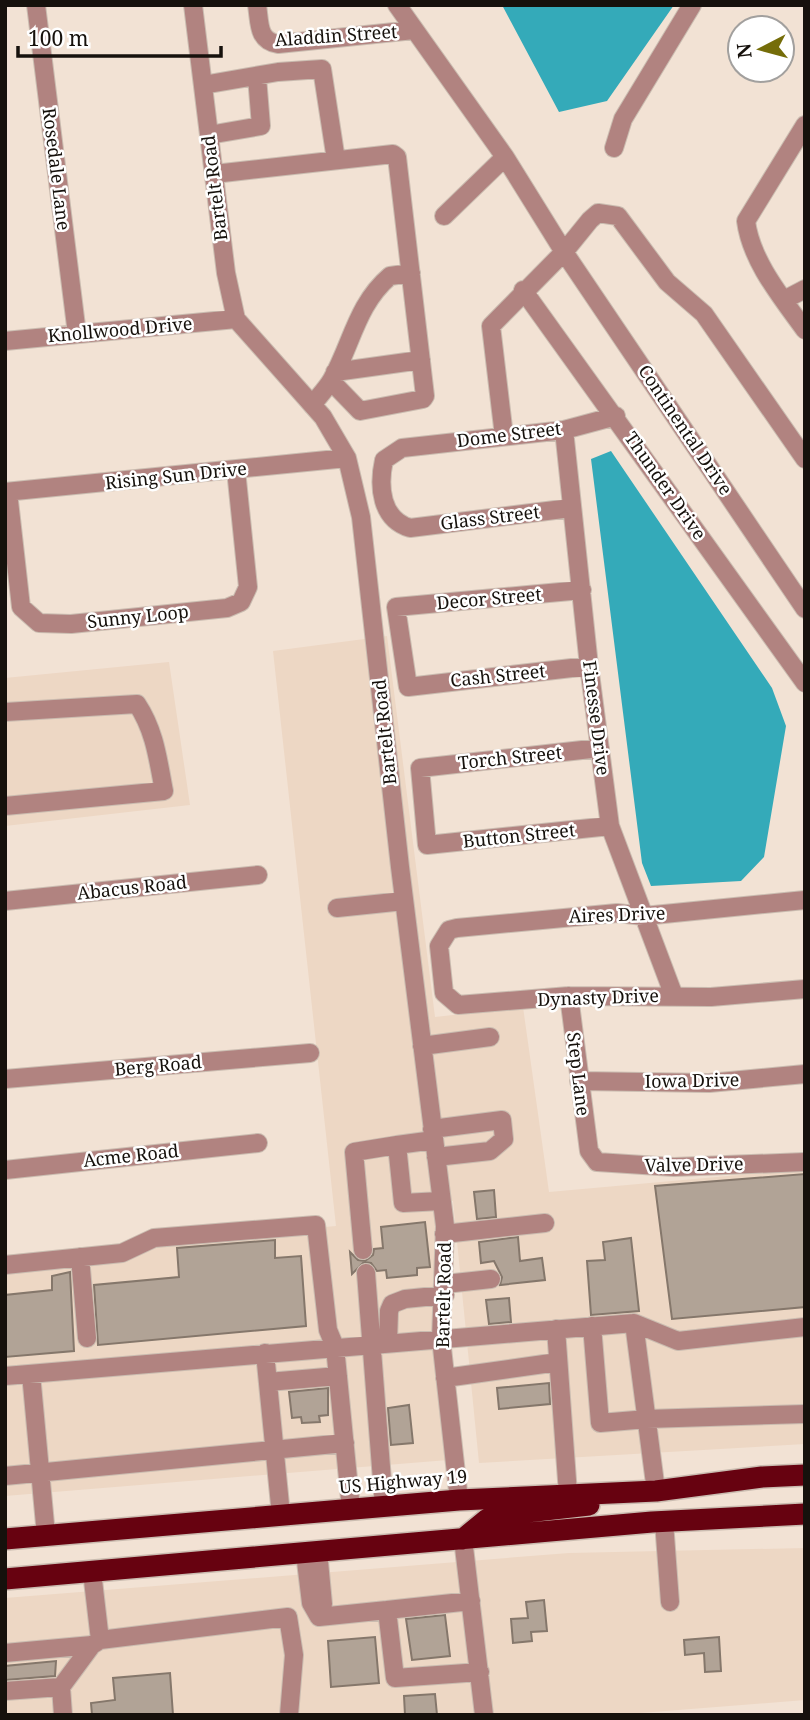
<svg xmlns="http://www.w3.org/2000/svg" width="810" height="1720" font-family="'Noto Serif',serif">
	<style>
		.built { fill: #edd7c4 }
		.water { fill: #34aab9 }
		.building { fill: #b1a396; stroke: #85776b; stroke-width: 2 }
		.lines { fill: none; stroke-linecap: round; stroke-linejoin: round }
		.minor-casing { stroke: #cabcb0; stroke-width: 20 }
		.highway-casing { stroke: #cabcb0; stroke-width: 24 }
		.minor { stroke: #b18380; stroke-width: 18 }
		.highway { stroke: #670210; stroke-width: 21 }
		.labels { text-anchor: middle; stroke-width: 5; stroke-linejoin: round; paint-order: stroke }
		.street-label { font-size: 18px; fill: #16110c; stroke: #fff }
	</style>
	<rect width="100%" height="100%" fill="#f2e2d4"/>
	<path class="built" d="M387,636L435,1017L523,1007L549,1192L805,1169V1444L479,1463L453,1201L439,1202L448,1460L5,1496V1255L336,1226L273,651Z
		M169,662L190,805L5,826V678Z
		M805,1548V1700L615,1715H5V1598L569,1553Z"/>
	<path class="water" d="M502,5H674L607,101L559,112Z
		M611,451L772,688L786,726L764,857L741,881L651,886L642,863L591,459Z"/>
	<path class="building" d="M805,1174V1307L672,1319L655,1186Z
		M494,1190L496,1217L477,1219L474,1192Z
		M425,1222L430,1267L417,1268V1275L387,1278L386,1270L377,1271L371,1263L364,1262L352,1274L350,1252L358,1260L365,1261L373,1255L374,1249L383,1248L381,1227Z
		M518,1237L520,1261L542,1258L545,1280L500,1285L502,1277L494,1261L481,1263L479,1242Z
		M631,1238L639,1311L591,1315L587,1261L605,1260L603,1242Z
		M275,1240V1258L301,1256L306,1326L98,1345L94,1285L179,1277L177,1248Z
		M70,1272L74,1351L5,1357V1295L52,1290V1276Z
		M509,1298L511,1322L489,1324L486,1300Z
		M549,1383L550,1404L499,1409L497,1388Z
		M328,1388V1415L319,1416L320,1422L302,1423L301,1417L292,1418L289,1392Z
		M409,1405L413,1443L391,1445L388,1408Z
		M544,1600L547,1631L531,1632L532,1641L513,1643L511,1619L528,1618L526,1602Z
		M445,1615L450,1656L412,1660L406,1619Z
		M375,1637L379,1683L331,1687L328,1641Z
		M719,1637L721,1671L705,1672L704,1653L685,1655L684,1640Z
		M56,1661L55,1676L5,1680V1666Z
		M170,1673L173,1715H92L91,1703L115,1700L113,1678Z
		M435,1694L437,1715H405L404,1696Z"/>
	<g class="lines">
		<g class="minor-casing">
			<path id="minor" d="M36,5L77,334
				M193,5L226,273L236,319L323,417L347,458L361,517L400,867L445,1226L441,1339L459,1500
				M257,5C260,23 257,40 278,44L414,30
				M397,5L505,157L564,252L805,609
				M203,85L278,72L322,69L336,160
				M805,125L746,221C751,261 782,298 805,330
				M209,135L261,126L257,77
				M614,148L623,119L692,5
				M214,174L393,154L397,157L425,396L423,399L360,411L331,381
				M444,216L505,157
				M523,290L805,683
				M784,300L805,289
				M5,341L236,319
				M335,372L421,360
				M312,405C319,396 327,388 332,379C352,343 357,304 390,276L411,273
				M564,430L589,666L610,826L674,996
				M504,436L491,326L564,252L590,220L598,213L618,216L667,282L704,314L805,459
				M5,492L347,458
				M8,492L21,607L39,623L71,624L227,608L241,602L248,587L236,470
				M571,508L410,528C381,519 378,487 384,460L402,448L564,430L616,416
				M582,590L396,607L408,687L589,666
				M5,712L137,704C155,731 158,760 164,791L5,806
				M600,748L420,768L427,845L610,826
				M805,900L644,916L617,913L457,928L449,930L439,946L444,993L458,1005L569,996L711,997L805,989
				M5,901L258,875
				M337,908L404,901
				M569,996L589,1151L597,1162L674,1167L805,1162
				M422,1046L490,1037
				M5,1079L310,1053
				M579,1081L709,1083L805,1074
				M432,1129L502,1120L504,1139L490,1151L436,1157
				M397,1145L434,1140
				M5,1170L258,1143
				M444,1234L545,1223
				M363,1250L354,1152L397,1145L403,1203L441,1201
				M80,1257L87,1338
				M5,1265L122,1253L154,1238L316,1225L328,1330L335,1347L351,1509
				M366,1273L384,1506
				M445,1284L491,1279
				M634,1323L656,1491
				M592,1326L600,1423L647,1419L805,1414
				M556,1329L568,1494
				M388,1343L389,1311L392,1304L405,1299L445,1295
				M265,1353L281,1515
				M31,1374L46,1535
				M5,1376L634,1323L678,1341L805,1327
				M445,1378L558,1362
				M268,1382L338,1376
				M5,1476L345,1443
				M664,1522L670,1602
				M463,1539L484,1715
				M318,1551L323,1604
				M305,1553L311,1603L319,1617
				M92,1572L100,1640
				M471,1601L387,1610L395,1678L480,1672
				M319,1617L387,1610
				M5,1653L92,1645
				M61,1687L63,1715
				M5,1691L61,1687L92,1645L100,1640L288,1617L294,1655L289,1715"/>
		</g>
		<g class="highway-casing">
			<path id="highway" d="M5,1539L459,1500L656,1491L762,1477L805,1475
				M463,1539L486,1520L500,1515L589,1505
				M5,1579L652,1522L805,1514"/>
		</g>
		<use href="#minor" class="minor"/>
		<use href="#highway" class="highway"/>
	</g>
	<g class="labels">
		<g class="street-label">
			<text transform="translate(336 36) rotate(-4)" y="6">Aladdin Street</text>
			<text transform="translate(56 169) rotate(83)" y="6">Rosedale Lane</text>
			<text transform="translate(215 188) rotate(-97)" y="6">Bartelt Road</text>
			<text transform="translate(120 330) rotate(-5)" y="6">Knollwood Drive</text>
			<text transform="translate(685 430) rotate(56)" y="6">Continental Drive</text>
			<text transform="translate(509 435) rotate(-7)" y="6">Dome Street</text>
			<text transform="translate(176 476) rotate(-6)" y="6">Rising Sun Drive</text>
			<text transform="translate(665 486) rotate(55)" y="6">Thunder Drive</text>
			<text transform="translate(490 518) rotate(-7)" y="6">Glass Street</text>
			<text transform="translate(489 599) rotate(-5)" y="6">Decor Street</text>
			<text transform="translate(138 617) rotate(-6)" y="6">Sunny Loop</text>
			<text transform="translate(498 676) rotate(-6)" y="6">Cash Street</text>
			<text transform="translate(596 718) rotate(83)" y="6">Finesse Drive</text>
			<text transform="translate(385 732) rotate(-96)" y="6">Bartelt Road</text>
			<text transform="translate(510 758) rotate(-6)" y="6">Torch Street</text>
			<text transform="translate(519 836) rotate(-6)" y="6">Button Street</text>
			<text transform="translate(132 888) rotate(-6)" y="6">Abacus Road</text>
			<text transform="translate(617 915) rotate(-2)" y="6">Aires Drive</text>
			<text transform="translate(598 998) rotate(-2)" y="6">Dynasty Drive</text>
			<text transform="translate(158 1066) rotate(-5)" y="6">Berg Road</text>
			<text transform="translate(578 1074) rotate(83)" y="6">Step Lane</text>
			<text transform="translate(692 1081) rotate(-1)" y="6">Iowa Drive</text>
			<text transform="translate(131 1156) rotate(-6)" y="6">Acme Road</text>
			<text transform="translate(694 1165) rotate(-1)" y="6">Valve Drive</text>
			<text transform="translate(444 1295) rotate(-89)" y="6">Bartelt Road</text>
			<text transform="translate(403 1482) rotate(-5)" y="6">US Highway 19</text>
		</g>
	</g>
	<rect width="810" height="1720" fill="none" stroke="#16110c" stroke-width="14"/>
	<g transform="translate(761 49) rotate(264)"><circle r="33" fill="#ffffff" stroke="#a2a09e" stroke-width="2"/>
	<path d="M0-5L12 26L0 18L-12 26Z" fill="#756d09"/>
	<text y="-10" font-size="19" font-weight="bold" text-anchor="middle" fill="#16110c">N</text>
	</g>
	<path d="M18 46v10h203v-10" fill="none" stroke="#16110c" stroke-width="3.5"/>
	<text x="28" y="46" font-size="21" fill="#16110c" stroke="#ffffff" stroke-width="5" paint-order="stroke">100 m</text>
</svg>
